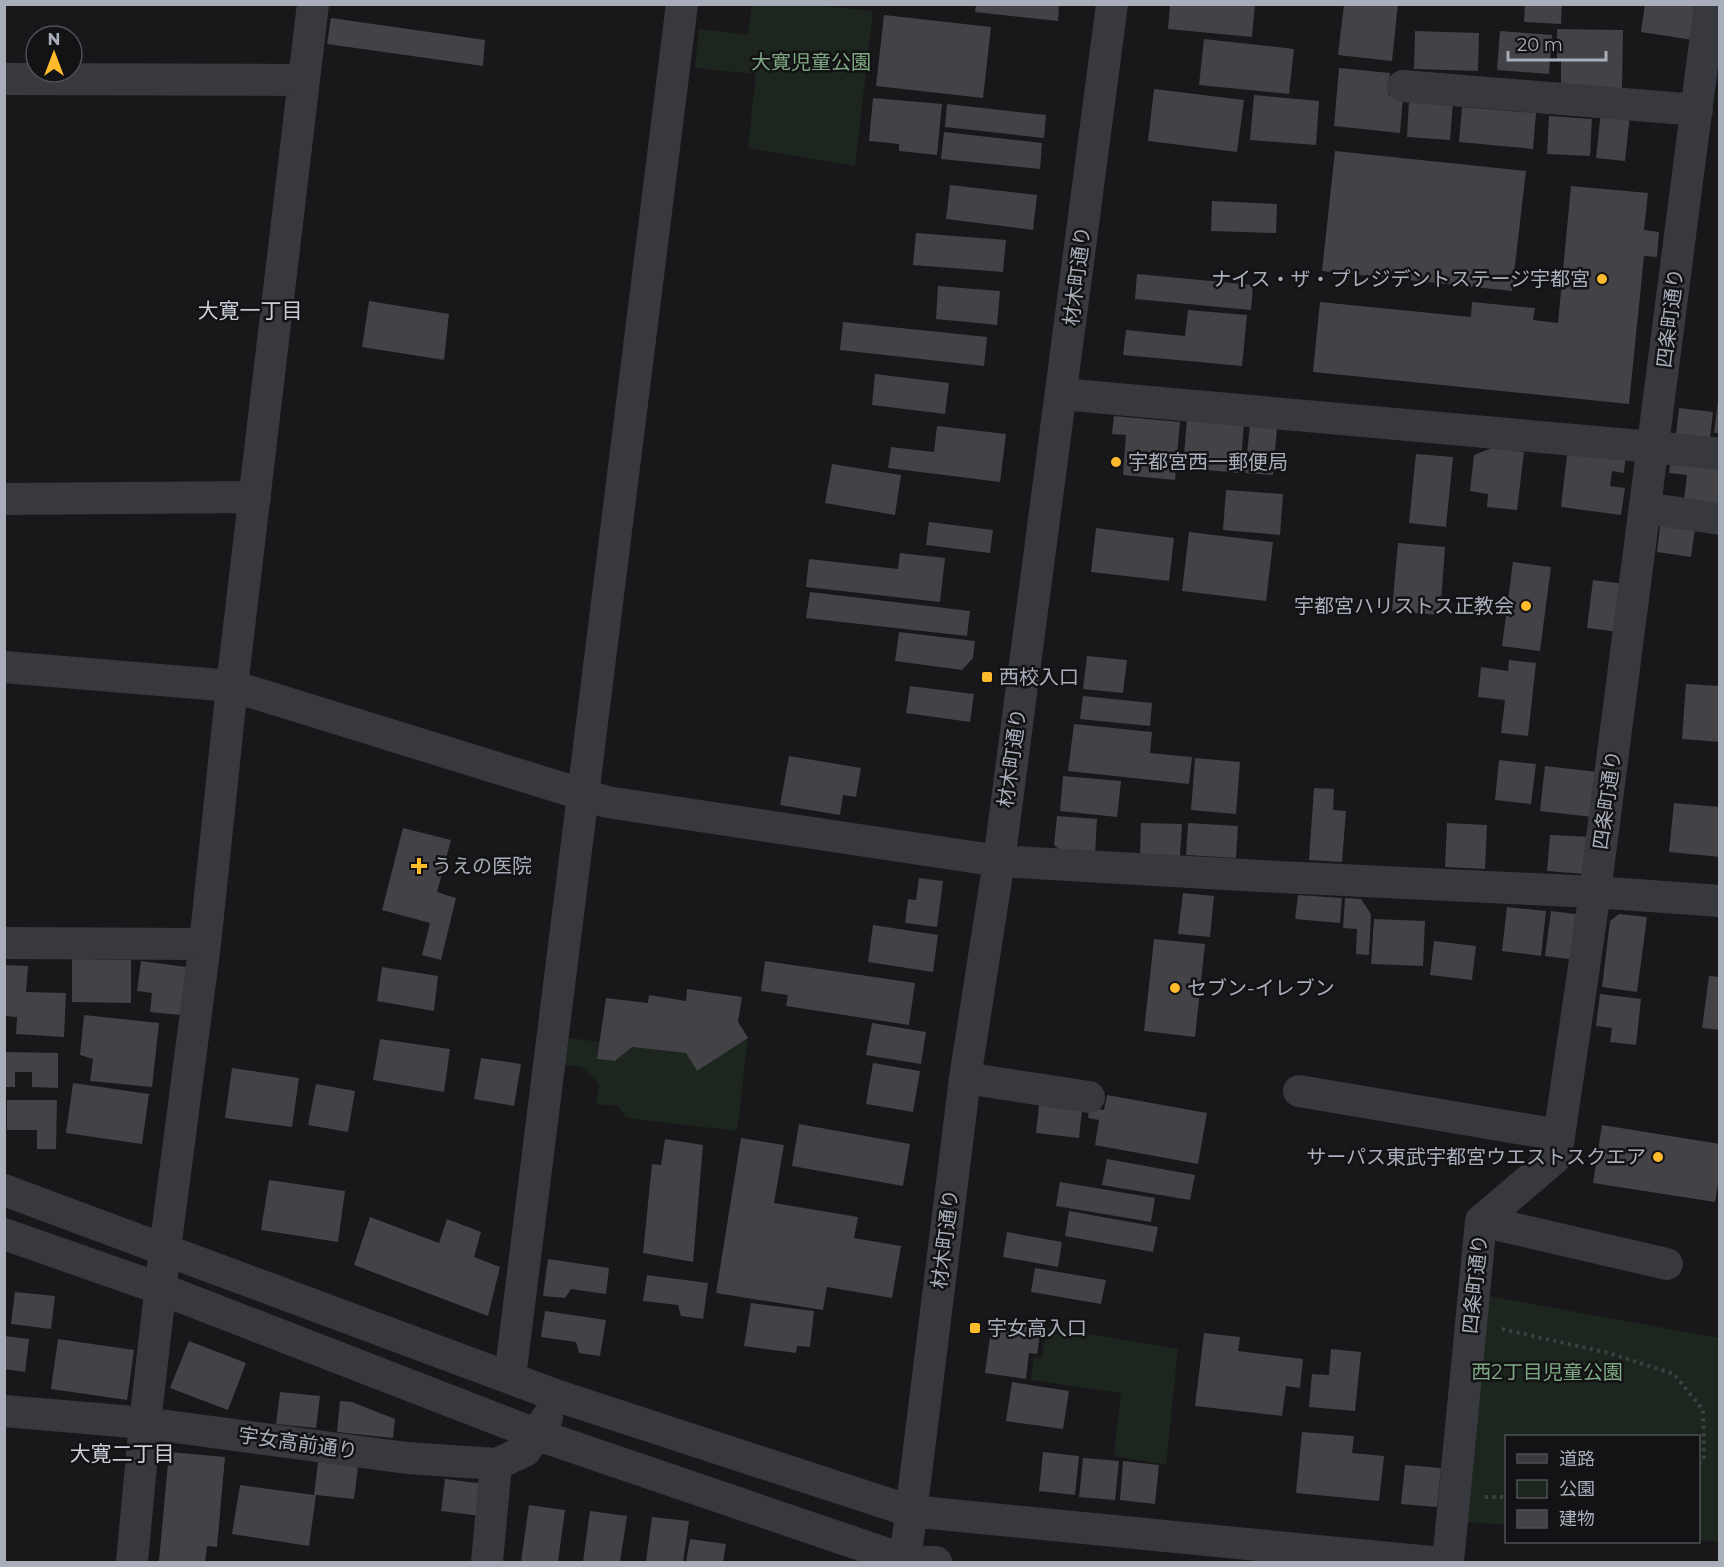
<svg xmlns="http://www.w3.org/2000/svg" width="1724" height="1567" font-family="Montserrat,'Noto Sans JP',sans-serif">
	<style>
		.green { fill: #1d261e }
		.building { fill: #424247 }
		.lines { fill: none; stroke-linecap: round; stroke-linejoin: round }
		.path { stroke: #3e4047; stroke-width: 4; stroke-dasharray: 3 4.5; stroke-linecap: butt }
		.minor { stroke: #38393f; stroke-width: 32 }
		.poi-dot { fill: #ffbb2b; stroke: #131315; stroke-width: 2 }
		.labels { text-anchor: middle; stroke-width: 5; stroke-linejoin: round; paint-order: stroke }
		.park-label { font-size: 20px; fill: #7ea881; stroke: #131315 }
		.street-label { font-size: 20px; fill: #a9aebb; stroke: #131315 }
		.poi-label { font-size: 20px; fill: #a9aebb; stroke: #131315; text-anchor: start }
		.neighbourhood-label { font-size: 21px; fill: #cacdd7; stroke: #131315 }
	</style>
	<rect width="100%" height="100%" fill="#18181a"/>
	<path class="green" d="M752,5H809L873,11L855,166L748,148L756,74L695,68L699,29L748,35Z
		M569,1038L600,1042L597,1059L615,1061L632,1047L686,1053L697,1071L748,1038L737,1131L626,1118L618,1106L596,1104L599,1084L581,1066H564Z
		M1489,1296L1719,1338V1542L1699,1540L1698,1436H1506V1525L1468,1522Z
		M1048,1327L1178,1349L1166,1465L1114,1456L1121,1393L1031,1380L1034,1357L1041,1359Z"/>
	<path class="building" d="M1170,4H1255L1252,37L1168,29Z
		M1344,4H1398L1392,61L1338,55Z
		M1525,4H1562L1561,24L1524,22Z
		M1645,4H1698L1693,40L1641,32Z
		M976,5H1059L1058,21L975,12Z
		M884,15L991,27L983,98L876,86Z
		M331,18L485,40L483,66L327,44Z
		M1557,29L1623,30L1622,89L1561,88V60H1557Z
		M1415,31L1479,33L1478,71L1414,69Z
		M1500,31L1552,35L1549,74L1497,70Z
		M1204,39L1294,49L1289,94L1199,85Z
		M1339,68L1390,73L1388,95L1403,97L1400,133L1334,126Z
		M1154,89L1244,100L1237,152L1148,141Z
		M1254,95L1319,101L1316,145L1250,140Z
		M873,98L942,104L937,155L899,151V144L869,141Z
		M1409,100L1453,102L1450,140L1407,137Z
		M947,104L1046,115L1044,138L945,127Z
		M1462,107L1536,113L1533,149L1459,142Z
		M1601,111L1630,114L1625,161L1596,158Z
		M1549,116L1592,119L1590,156L1547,154Z
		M944,132L1042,143L1040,169L941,159Z
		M1335,151L1526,171L1512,291L1322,271Z
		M950,185L1037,195L1033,230L946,219Z
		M1571,186L1648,193L1644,230L1659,232L1657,257L1644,256L1629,404L1313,372L1320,302L1471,317L1472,302L1535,308L1533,320L1558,323Z
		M1212,201L1277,204L1276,233L1211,231Z
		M916,233L1006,240L1003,272L913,265Z
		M1137,274L1253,285L1251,310L1135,299Z
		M938,286L1000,291L997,325L936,319Z
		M369,301L449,314L444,360L362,347Z
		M1188,310L1247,315L1242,366L1123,355L1126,330L1185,336Z
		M843,322L987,337L984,366L840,350Z
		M875,374L949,383L945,414L872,405Z
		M1718,401H1720V433H1714Z
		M1679,408L1713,412L1710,438L1676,434Z
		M1114,416L1180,422L1175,480L1123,475L1126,435L1112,434Z
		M1187,418L1244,423L1240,473L1183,468Z
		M1250,425L1277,428L1273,475L1245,473Z
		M937,426L1006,434L1000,482L888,468L891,447L934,452Z
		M1568,446L1626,453L1624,473L1612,471L1610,486L1625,488L1621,515L1561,507Z
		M1492,448L1524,452L1517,510L1487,507L1488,494L1470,491L1474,455Z
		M1416,454L1453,457L1446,527L1409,523Z
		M1671,458L1720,464V512L1683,508L1687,475L1669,473Z
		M832,464L901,475L895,515L825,503Z
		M1226,490L1283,494L1280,535L1223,530Z
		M1661,517L1696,522L1691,557L1657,552Z
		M929,522L993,530L990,553L926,545Z
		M1096,528L1174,538L1169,581L1091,572Z
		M1189,532L1273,542L1266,601L1182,591Z
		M1398,543L1445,547L1440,615L1392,611Z
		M900,553L945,558L940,602L806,587L809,559L898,569Z
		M1513,562L1551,567L1540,651L1502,646Z
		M1593,580L1625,584L1619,632L1587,628Z
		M810,592L970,611L967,636L806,618Z
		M899,632L975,641L973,658L962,670L895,661Z
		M1087,656L1127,660L1123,693L1083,689Z
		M1509,660L1536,663L1528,736L1501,733L1505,700L1478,697L1481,667L1508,671Z
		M1686,684L1719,686L1720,742L1682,739Z
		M910,686L974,694L970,722L906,713Z
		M1083,696L1152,703L1150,726L1080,719Z
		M1074,724L1152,732L1150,753L1192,757L1189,784L1068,771Z
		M789,756L861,768L856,797L843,795L840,815L780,805Z
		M1195,758L1240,762L1236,814L1191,810Z
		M1499,760L1536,764L1531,804L1495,800Z
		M1545,766L1598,772L1592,817L1540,811Z
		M1063,776L1121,781L1117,817L1060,811Z
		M1314,788L1334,789L1333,810L1346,811L1342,862L1309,860Z
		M1674,803L1720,807V857L1669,852Z
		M1057,816L1097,819L1095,854L1060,850L1054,845Z
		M1141,823L1182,824L1180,856L1140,854Z
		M1188,823L1238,826L1236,858L1186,855Z
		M1447,823L1487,825L1485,869L1445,867Z
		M403,828L451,840L437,892L456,898L441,960L422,955L430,923L382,910Z
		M1550,835L1592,837L1585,874L1547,871Z
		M919,878L943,881L937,927L905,923L908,899L916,900Z
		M1183,893L1214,896L1210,937L1178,934Z
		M1298,895L1342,898L1340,923L1295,919Z
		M1345,898L1361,899L1371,914L1369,955L1356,954L1357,929L1343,928Z
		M1507,907L1546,911L1541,956L1502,951Z
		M1551,911L1583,915L1577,960L1545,956Z
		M1619,914L1647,917L1637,992L1602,987L1610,921Z
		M1374,919L1425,921L1423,966L1371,964Z
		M873,925L938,935L933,972L868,962Z
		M1154,939L1205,944L1195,1037L1144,1031Z
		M1434,941L1476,946L1472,980L1430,975Z
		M72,959L131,960V1003L72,1002Z
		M141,961L186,967L180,1015L150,1012L152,993L137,991Z
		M765,961L915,983L909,1025L786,1006L788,995L761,991Z
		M4,965L28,966L26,992L66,993L64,1037L16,1034L17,1017L4,1016Z
		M382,967L438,976L434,1011L377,1001Z
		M1709,976L1720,977V1030L1702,1028Z
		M687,989L742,997L738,1022L748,1038L697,1071L686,1053L632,1047L615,1061L597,1059L606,998L648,1003L649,995L686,1001Z
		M1600,994L1641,999L1636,1045L1610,1042L1612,1028L1596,1026Z
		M84,1015L159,1023L152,1087L90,1081L93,1059L80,1055Z
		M872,1023L926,1032L921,1064L866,1055Z
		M380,1039L450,1049L444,1092L373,1080Z
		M4,1052L58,1053V1088L32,1087V1072H15V1087H4Z
		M481,1058L521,1064L514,1106L474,1099Z
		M873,1063L920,1071L913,1112L866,1104Z
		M232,1068L299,1078L292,1127L225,1118Z
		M73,1083L149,1094L142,1144L66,1133Z
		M316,1084L355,1091L348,1132L308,1125Z
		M1107,1095L1207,1113L1198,1164L1095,1145L1099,1120L1088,1118L1089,1107L1104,1110Z
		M1040,1097L1083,1101L1079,1138L1036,1133Z
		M7,1100H57L56,1149H37V1130H7Z
		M799,1124L910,1144L903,1186L792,1166Z
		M1602,1125L1720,1144V1171L1715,1202L1593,1183Z
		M741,1138L784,1145L774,1203L858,1217L854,1238L901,1246L892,1298L827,1287L823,1310L716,1293Z
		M665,1139L703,1145L693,1262L643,1253L652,1164L661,1165Z
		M1107,1159L1195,1175L1190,1200L1102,1185Z
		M269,1180L345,1191L338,1242L261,1230Z
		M1060,1182L1155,1198L1151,1222L1056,1206Z
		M1069,1211L1158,1227L1153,1252L1065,1236Z
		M370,1217L439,1243L447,1219L481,1232L474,1257L500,1267L488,1316L354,1265Z
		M1007,1232L1062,1242L1058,1267L1003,1257Z
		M548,1259L609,1268L606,1294L571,1289L565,1298L543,1296Z
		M1035,1268L1106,1280L1101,1304L1031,1292Z
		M647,1275L708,1283L703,1319L681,1316L678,1305L643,1301Z
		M15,1292L55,1296L51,1329L11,1324Z
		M751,1303L814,1311L810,1347L797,1346L796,1353L744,1346Z
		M545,1311L606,1320L600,1356L579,1353L576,1342L541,1337Z
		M992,1322L1041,1329L1037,1354L1029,1353L1026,1379L985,1373Z
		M1204,1333L1240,1337L1238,1351L1303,1359L1300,1388L1286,1386L1282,1416L1195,1406Z
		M4,1336L29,1339L25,1372L4,1369Z
		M58,1339L134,1350L127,1400L51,1389Z
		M189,1341L246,1363L228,1410L170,1388Z
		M1331,1349L1361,1352L1355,1411L1309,1407L1312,1374L1329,1375Z
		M1012,1382L1069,1391L1063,1429L1006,1421Z
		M280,1392L320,1396L316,1428L276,1424Z
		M340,1401L352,1402L395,1419L393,1438L337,1432Z
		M1302,1432L1354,1436L1352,1453L1384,1456L1379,1501L1296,1493Z
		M169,1452L225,1457L217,1547L207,1546L205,1562L159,1561Z
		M1043,1452L1079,1456L1075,1495L1039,1491Z
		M1083,1458L1119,1461L1115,1500L1079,1497Z
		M1123,1461L1159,1465L1155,1504L1120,1500Z
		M318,1462L358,1467L354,1499L316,1495L309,1546L232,1534L240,1485L314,1495Z
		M1405,1465L1441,1468L1437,1507L1401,1504Z
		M445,1479L485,1484L481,1516L441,1511Z
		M529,1505L565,1510L558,1562H521Z
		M590,1511L627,1516L620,1562H583Z
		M652,1517L689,1521L683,1562H646Z
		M690,1539L726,1544L723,1562H686Z"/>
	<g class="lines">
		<path class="path" d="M1502,1329L1609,1353L1674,1374L1703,1410L1704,1459L1698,1464
			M1485,1497H1506"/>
		<path class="minor" d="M4,79L304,80
			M1403,86L1697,110
			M1061,394L1653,447L1720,454
			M4,499L255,497
			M1645,508L1720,519
			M4,667L232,686L607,802L999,861L1260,876L1595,892L1720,901
			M4,943L205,944
			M965,1078L1089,1097
			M1299,1091L1559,1135
			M4,1190L558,1396L910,1511L1431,1562
			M1481,1221L1667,1264
			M4,1234L161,1289L538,1435L905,1560L936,1562
			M510,1377L682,4
			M4,1411L145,1423L407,1458L496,1464L525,1451L547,1418
			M132,1562L145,1423L165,1249L205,944L232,686L313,4
			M487,1562L496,1464
			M905,1562L965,1078L999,861L1112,4
			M1448,1562L1481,1221L1556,1157L1595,892L1710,4"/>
	</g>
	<g class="poi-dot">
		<circle cx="1602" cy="279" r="6"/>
		<circle cx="1116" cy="462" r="6"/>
		<circle cx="1526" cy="606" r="6"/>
		<rect x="981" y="671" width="12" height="12" rx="3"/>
		<path d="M416 857h6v6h6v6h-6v6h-6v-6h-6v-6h6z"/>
		<circle cx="1175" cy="988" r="6"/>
		<circle cx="1658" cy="1157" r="6"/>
		<rect x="969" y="1322" width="12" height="12" rx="3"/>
	</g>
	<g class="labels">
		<g class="park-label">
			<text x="811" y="69">大寛児童公園</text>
			<text x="1547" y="1379">西2丁目児童公園</text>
		</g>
		<g class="street-label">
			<text transform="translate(1077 276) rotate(-83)" y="7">材木町通り</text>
			<text transform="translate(1670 318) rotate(-83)" y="7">四条町通り</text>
			<text transform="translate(1012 758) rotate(-82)" y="7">材木町通り</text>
			<text transform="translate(1607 800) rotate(-82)" y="7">四条町通り</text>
			<text transform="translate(945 1239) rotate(-83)" y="7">材木町通り</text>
			<text transform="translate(1475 1284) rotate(-84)" y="7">四条町通り</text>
			<text transform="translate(298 1443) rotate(8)" y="7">宇女高前通り</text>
		</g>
		<g class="poi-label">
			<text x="1590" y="286" text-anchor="end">ナイス・ザ・プレジデントステージ宇都宮</text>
			<text x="1128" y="469">宇都宮西一郵便局</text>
			<text x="1514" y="613" text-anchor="end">宇都宮ハリストス正教会</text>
			<text x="999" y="684">西校入口</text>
			<text x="432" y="873">うえの医院</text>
			<text x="1187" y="995">セブン-イレブン</text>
			<text x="1646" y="1164" text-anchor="end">サーパス東武宇都宮ウエストスクエア</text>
			<text x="987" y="1335">宇女高入口</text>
		</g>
		<g class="neighbourhood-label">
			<text x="250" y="318">大寛一丁目</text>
			<text x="122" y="1461">大寛二丁目</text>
		</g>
	</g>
	<rect width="1724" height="1567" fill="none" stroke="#a9aebb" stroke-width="12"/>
	<rect x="1505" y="1435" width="195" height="108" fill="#131315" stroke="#4f5157" stroke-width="1.5"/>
	<rect x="1517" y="1454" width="30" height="9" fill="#38393f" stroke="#4f5157" stroke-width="1.5"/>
	<text x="1559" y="1465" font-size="18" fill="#a9aebb">道路</text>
	<rect x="1517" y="1480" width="30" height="18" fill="#1d261e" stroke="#4f5157" stroke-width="1.5"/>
	<text x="1559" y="1495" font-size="18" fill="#a9aebb">公園</text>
	<rect x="1517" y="1510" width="30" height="18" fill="#424247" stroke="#4f5157" stroke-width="1.5"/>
	<text x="1559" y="1525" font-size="18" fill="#a9aebb">建物</text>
	<g transform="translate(54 54)"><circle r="28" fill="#131315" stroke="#4f5157" stroke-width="1.5"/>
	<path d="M0-4.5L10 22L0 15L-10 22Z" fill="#ffbb2b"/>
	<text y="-9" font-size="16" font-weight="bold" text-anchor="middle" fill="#a9aebb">N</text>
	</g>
	<path d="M1508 51v9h98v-9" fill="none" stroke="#a9aebb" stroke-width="3"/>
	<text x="1517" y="51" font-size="18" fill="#a9aebb" stroke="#131315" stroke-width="4.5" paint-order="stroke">20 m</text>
</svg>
